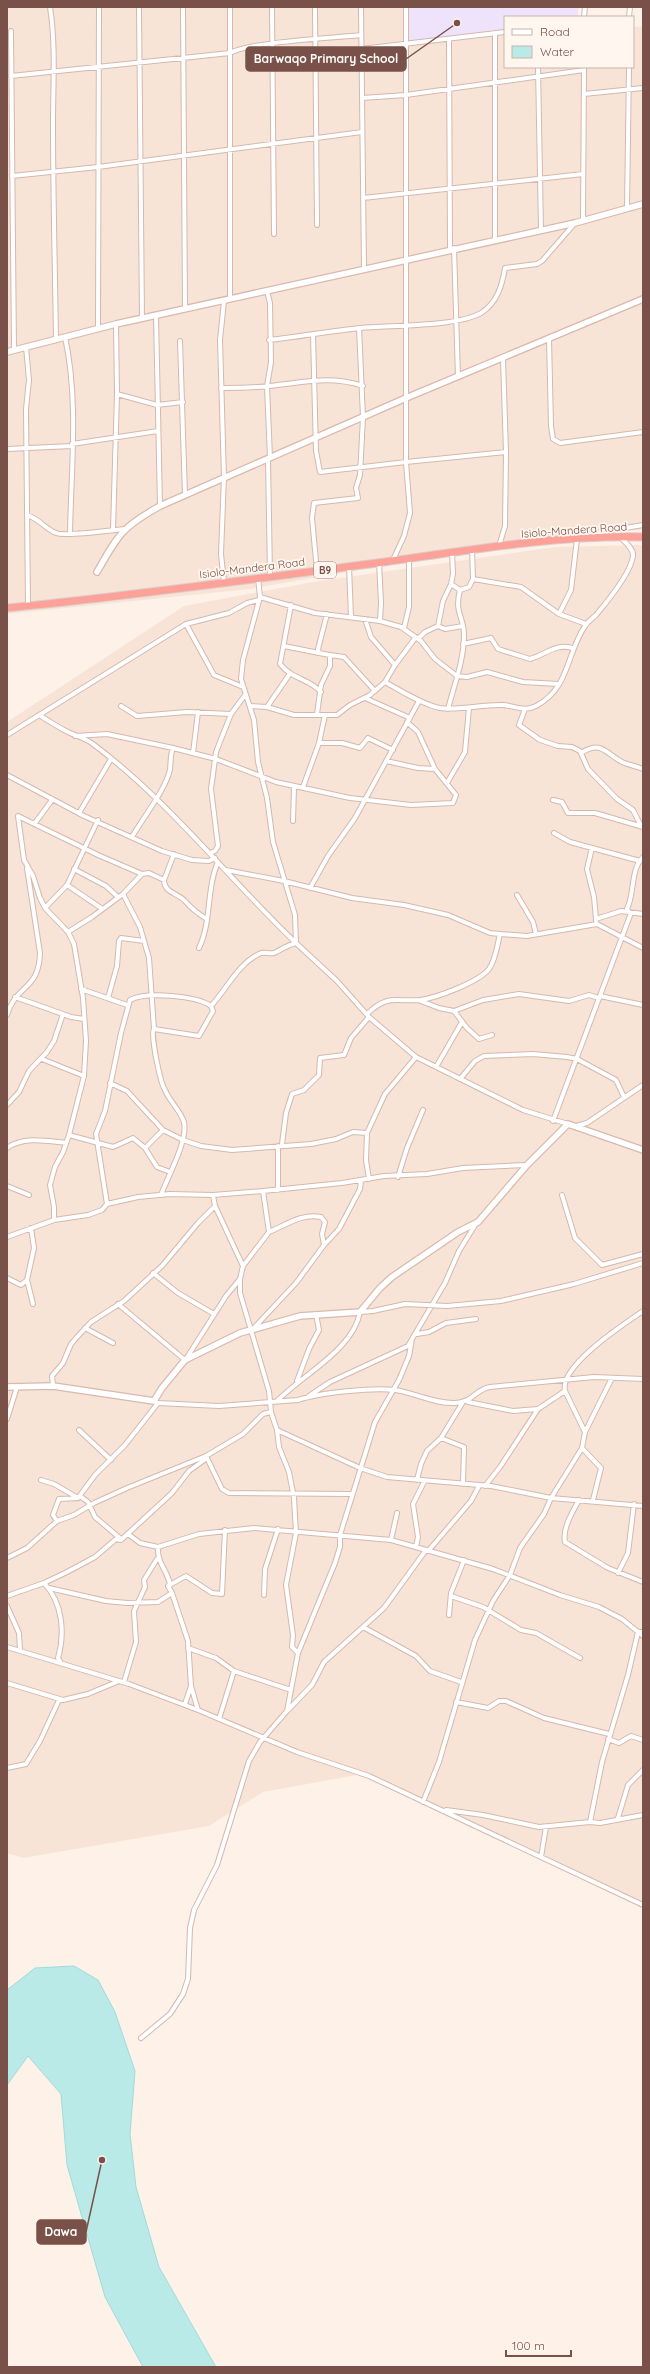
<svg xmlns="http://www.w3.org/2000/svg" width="650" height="2374" font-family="Quicksand,sans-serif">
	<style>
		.residential { fill: #f8e4d7 }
		.education { fill: #eee3fb }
		.water { fill: #b9eae8; stroke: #9edcdb }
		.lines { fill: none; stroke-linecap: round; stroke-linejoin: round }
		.street-casing { stroke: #d4b8ae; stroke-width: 6 }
		.secondary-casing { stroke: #d9b9ad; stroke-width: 8 }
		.highway-casing { stroke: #dacecc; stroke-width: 9 }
		.street { stroke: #fff; stroke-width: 4 }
		.secondary { stroke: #fff; stroke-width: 5.5 }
		.highway { stroke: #fda199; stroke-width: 7 }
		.labels { text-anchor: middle; stroke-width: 3.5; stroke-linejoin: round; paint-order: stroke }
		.shield { fill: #fff6ef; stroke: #a2827a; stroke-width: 1 }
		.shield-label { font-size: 10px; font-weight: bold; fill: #7a5148 }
		.street-label { font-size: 11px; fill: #7a5148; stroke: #fff6ef }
		.leader { fill: none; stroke: #7a5148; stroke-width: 1.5 }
		.callout-dot { fill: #7a5148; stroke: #fff6ef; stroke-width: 1.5 }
		.callout { fill: #7a5148; stroke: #7a5148; stroke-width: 1.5 }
		.callout-label { font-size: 12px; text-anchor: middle; font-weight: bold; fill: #fff }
	</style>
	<rect width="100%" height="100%" fill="#fef1e7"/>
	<path class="residential" d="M7,7H504L505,67H633V27L643,26V530L590,529L250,589L7,614Z
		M643,545V1902L368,1773L263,1792L209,1826L23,1858L7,1853V722L184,606L313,582L555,547Z"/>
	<path class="education" d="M409,7H578V17H505V29L410,41Z"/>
	<path class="water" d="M74,1966L98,1980L115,2012L135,2071L130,2134L136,2187L159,2267L216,2367H143L105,2297L67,2165L61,2094L28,2056L7,2085V1990L35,1968Z"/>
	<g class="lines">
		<g class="street-casing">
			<path id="street" d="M50,7C56,46 53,84 53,123C53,195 55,267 56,340
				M139,7L142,319
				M183,7L185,309
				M230,7V299
				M272,7L274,234
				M315,7L317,225
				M361,7L364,269
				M584,17L585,7
				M629,17L630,7
				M11,31L14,350
				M449,39L450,249
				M361,49L505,32
				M538,67L541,230
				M11,76L230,53C248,42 335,38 361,35
				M584,94L643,88
				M362,98L406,95L584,70
				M12,176L98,167L362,132
				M363,198L583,174
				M627,208L629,67
				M583,220L584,67
				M495,241V33
				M454,248L458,377
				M267,291L270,303L271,362L267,386L270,458
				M156,316L160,506
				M98,329L99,7
				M313,335L316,451L320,472L406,462V7
				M65,337C79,401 71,469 70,534
				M549,338L551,426L553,439L560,443L643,432
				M269,340C300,337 330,331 360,328C391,325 456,327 481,313C497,303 502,286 505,268L537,264L542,261L575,223
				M180,341L185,495
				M26,347L29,380L26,409L28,606
				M221,388C236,388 252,388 268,386C302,383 329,375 363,386
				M117,394L157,405L183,402
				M72,444L158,431
				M7,449L72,446
				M268,459L270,576
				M27,515C41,520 44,528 56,533C66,537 112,530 125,529
				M113,530L117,394L116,324
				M578,536L643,525
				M499,546L505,526L506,452
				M393,560L404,536L410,513L406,462L506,452L503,359
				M379,562L381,603L380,621
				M349,566L351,617
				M317,571L312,518L314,503L358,498L356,488L360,475L363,417L359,328
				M258,578L260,597L243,660L241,679L254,720L258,762L267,798L273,842L295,915L296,943L337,981L369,1017L416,1057L523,1110L568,1124
				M473,579L521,587L559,614L586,624
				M224,582L221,554L224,477L220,340L224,301
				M460,590L469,587L473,579L472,549
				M260,597L315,613L380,621L401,627L421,641L435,659L457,676L467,677L487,672L523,682L559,684
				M291,605L280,664C293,680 308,678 321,692
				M559,614L571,590L577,539
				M365,619L371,637L395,665
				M186,624L214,675L243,687
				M438,626L443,601L451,584
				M404,628L409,607V558
				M418,639L425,632L438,626L445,629L463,626
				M463,644L491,638L498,649L530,659C545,655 556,643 572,648
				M284,646L319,653
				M330,655L344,657L375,691
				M385,682C400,690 423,705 440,708C461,711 482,704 503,705C515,706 525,712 536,706C570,688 566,654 585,626C588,621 592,619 596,615C607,602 631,573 633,556C634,549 625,542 620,537
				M365,698L410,718
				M121,706L137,716L187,712L231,714
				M250,706L267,707L294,715H337L350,705L370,695L385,682L395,665L416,637
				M267,707L289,675
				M448,709C454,685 464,661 464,635C464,616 454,614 460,590L451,584L453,574L452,552
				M525,709L519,725L540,740L558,746L572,747L580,751L588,769L617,799L633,810L641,826
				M317,714L321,685L330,666V655L319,653L318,649L327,614
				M39,715C49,721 58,727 68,732C76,736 85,738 93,744C168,800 228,878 296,943
				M7,735L186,624L229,613L247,603L259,600
				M75,736L107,734L173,748L216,759L276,782L350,798L411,805L453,803L456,795L435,769L418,732L407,722
				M319,743H342L360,748L368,738L393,750
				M193,753L198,712
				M581,753C602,740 605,753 622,762C629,765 636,766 643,769
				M386,761L418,768L435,769
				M7,775L84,816L162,851L192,860L209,861L215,858
				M447,783L465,752L469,708
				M303,787L319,743L325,715
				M553,800L562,802L568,813H595L643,827
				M79,813L111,759
				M293,821L294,787
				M35,823L52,800
				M554,833L570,842L640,861
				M132,837C142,819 167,788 170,769C171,761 170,756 173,748
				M592,848L587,869L594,897L596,919
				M210,853L215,851L218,846L211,789L216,752L231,714L245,695
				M74,869L106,886L118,897
				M226,870L284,881L352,898L404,905L448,915L490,933L500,934L527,936L597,924L643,948
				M164,880C164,893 178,893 185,901C192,909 198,914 207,919
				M67,885L101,908
				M310,888L328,856L355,818L419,701
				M517,895L533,922L536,934
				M45,908L67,885L98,820
				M629,912L627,909C635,893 630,870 643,857
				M596,921V919L621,911L643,914
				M68,932L92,917L123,894
				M199,948C212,921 206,889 218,862
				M81,989L127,1005
				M600,996L643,1005
				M15,997L71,1017L84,1019
				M108,998L117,966L119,941L121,938L144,941
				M418,1000L439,1008L454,1011L483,1000L519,994L569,1001L589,995L599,998
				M454,1011L467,1028L479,1039L492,1035
				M367,1014C388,994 395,1002 420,1000C436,998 479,982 489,969C496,959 497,946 500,934
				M7,1015C16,984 39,991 40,953L27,868
				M154,1029L199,1036L213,1011L211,1006
				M42,1059L84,1076
				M436,1067L462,1022
				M460,1079L475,1061L484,1056L533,1054L567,1057L577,1059L616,1080L624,1097
				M110,1083L127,1091L163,1130L183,1140L201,1146L232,1150L311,1144L336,1139L353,1132L367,1133
				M7,1105L19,1092L29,1071L47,1052L54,1041L63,1014
				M553,1121L631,913
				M576,1126L587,1123L643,1085
				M69,1135L113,1147L133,1138L145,1148L163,1130
				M282,1144L286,1113L292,1094L304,1090L319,1075L320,1058L344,1055L351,1038L369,1017
				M7,1148C24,1136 47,1141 66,1143
				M145,1148L157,1167L170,1172
				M398,1177L407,1148L423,1110
				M369,1179L366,1160L367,1133L385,1094L416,1057
				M7,1186L29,1195
				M278,1190V1146
				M161,1195C168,1176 188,1141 184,1122C180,1110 170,1102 165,1090C160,1082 150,1033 154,1029L149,958L140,927L123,894L142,874L149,873L164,880L174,854
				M213,1195L215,1206L243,1266
				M562,1195L575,1238L602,1265L643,1254
				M107,1204L96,1134L105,1111L121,1033L130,1000C146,991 197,996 211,1006C227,989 238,963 261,953C266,952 269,954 274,953C279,951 287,945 296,943
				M54,1220V1207L50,1185L55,1167L63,1152L69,1135L84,1076L86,1041L83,998L74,944L68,932L45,908L40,898L33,876L24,860L18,816L98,855L142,874
				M31,1228L34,1248L27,1280L33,1304
				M269,1232C286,1225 302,1213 321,1217L325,1222L322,1234L324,1245
				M7,1237L54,1220L88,1215L102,1210L107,1204L138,1197L170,1194L213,1195L263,1191L342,1183L384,1176L427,1174L463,1168L526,1165
				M153,1273L178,1293L214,1314
				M7,1278L21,1285L27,1280
				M240,1279V1293L269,1391L271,1412L277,1430L279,1447L289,1472L294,1498L296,1533L286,1585L293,1635L292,1647L298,1653
				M118,1304L185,1360
				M85,1328L113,1343
				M253,1329L296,1283L324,1245L339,1229L360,1189L361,1181
				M417,1334L429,1332L446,1323L476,1319
				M186,1359L226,1296L240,1279L243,1266L269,1232L263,1191
				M297,1381L309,1349L319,1330L316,1314
				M53,1386L52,1376L63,1363L71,1344L78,1336L91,1322L124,1301L162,1266L198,1223L215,1206
				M565,1391L585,1432
				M309,1396L330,1382L408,1346L411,1341
				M154,1401L158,1403L219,1406L298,1400C319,1393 373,1387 395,1390C415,1393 435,1404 455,1403C473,1402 476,1389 490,1387L594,1377L643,1379
				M277,1401C302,1375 354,1349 360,1312L373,1311L405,1304L447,1306L501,1301L574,1284L643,1263
				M468,1402L513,1411L538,1409
				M7,1419L17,1387
				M79,1430L111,1460
				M277,1430L360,1468L387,1477L491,1486L551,1498L643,1506
				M441,1438L464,1447L463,1484
				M582,1448L601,1468L593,1500
				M207,1458L222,1489L229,1493L352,1494
				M41,1480L54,1484L78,1498
				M417,1480L421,1464L427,1451L441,1438L463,1402
				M485,1486L500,1467L538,1409L565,1391C559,1366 624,1324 643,1311
				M80,1496L88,1502L95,1517L121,1539
				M579,1500C573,1511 562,1529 565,1542L608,1568L643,1582
				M57,1521L53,1515L59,1499L78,1498L95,1475L125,1445L158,1403
				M128,1534L140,1543L158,1547L199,1534L254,1528L391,1540L493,1569L560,1595L599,1607L622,1619L643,1636
				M391,1540L397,1513
				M416,1547L418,1537L413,1504L424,1482
				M429,1550L471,1501L479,1486
				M7,1558L27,1548L57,1521L74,1515L94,1503L127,1488L206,1456
				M618,1573L628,1553L634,1504
				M44,1583C63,1603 65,1634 58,1658L61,1663
				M168,1586L186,1576L212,1593L222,1594L225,1530
				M49,1588L106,1601L127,1603L158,1602L172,1593L168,1586L170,1584C166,1568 157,1563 158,1547
				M172,1593L188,1641L191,1686L185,1704
				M264,1595L265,1569L278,1529
				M7,1596L44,1583L67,1572L95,1557L116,1539L121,1540L172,1493L189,1471L207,1458L206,1456L243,1434L263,1414L271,1412
				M451,1596L483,1607L521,1630L536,1633L580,1658
				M7,1606L19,1633L20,1650
				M449,1615L451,1593L464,1560
				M363,1627L416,1656L430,1671L461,1682
				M7,1647L129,1684L198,1710L297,1752L369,1776L643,1905
				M188,1648L216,1658L234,1671L291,1690
				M124,1682L136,1642L134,1611L145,1587L144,1580L157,1559
				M7,1683L63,1700L88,1694L119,1681
				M191,1686L198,1710
				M456,1702L488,1708L499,1701H506L544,1718L609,1734
				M288,1710L312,1685L324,1662L384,1608L426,1550
				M219,1719L234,1671
				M608,1739L619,1743L631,1736L643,1740
				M7,1768L26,1764L40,1741L59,1700
				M423,1802L439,1762L475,1640L493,1601L510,1575L520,1548L544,1514L551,1498L582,1448L585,1432L612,1378
				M446,1810L483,1815L539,1827L590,1822L600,1823L643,1815
				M618,1818L628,1785L643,1770
				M590,1822L602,1762L628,1675L638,1632H643
				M541,1857L546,1827
				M141,2038L170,2014L183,1994L188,1979L190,1928L194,1910L217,1865L249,1761L260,1742L287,1711L298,1653L335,1563L340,1547V1535L375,1422L399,1380L409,1356L412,1339L445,1283L459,1251L477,1222"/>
		</g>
		<g class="secondary-casing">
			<path id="secondary" d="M7,352L116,324L575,223L643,204
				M97,572C118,535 122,527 160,506L406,398L643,299
				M7,1387L53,1386L154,1401L162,1388L185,1360L240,1333L300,1316L360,1312L380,1288L392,1277L458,1232L478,1222L527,1165L568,1124L643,1150"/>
		</g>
		<g class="highway-casing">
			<path id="highway" d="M7,608C131,596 254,579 377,563C464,551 555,535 643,537"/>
		</g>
		<use href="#street" class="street"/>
		<use href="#secondary" class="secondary"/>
		<use href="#highway" class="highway"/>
	</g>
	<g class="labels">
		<rect class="shield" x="314" y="562" width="22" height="16" rx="3"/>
		<g class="shield-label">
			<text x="325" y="574">B9</text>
		</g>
		<g class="street-label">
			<text transform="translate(574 530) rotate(-4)" y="4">Isiolo-Mandera Road</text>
			<text transform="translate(252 568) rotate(-7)" y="4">Isiolo-Mandera Road</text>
		</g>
	</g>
	<path class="leader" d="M457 23L406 59M102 2160L86 2232"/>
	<g class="callout-dot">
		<circle cx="457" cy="23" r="4"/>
		<circle cx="102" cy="2160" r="4"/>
	</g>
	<g class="callout">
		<rect x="246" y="47" width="160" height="24" rx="4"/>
		<rect x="37" y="2220" width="49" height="24" rx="4"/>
	</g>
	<g class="callout-label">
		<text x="326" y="63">Barwaqo Primary School</text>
		<text x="61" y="2236">Dawa</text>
	</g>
	<rect width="650" height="2374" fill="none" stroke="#7a5148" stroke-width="16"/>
	<rect x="504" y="16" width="130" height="52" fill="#fff6ef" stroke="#cab4ac"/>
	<rect x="512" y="29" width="20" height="6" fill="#ffffff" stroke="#cab4ac"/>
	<text x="540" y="36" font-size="12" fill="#7a5148">Road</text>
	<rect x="512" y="46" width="20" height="12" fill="#b9eae8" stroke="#cab4ac"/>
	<text x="540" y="56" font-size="12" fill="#7a5148">Water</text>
	<path d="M506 2350v6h65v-6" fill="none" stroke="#7a5148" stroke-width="2"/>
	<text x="512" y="2350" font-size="12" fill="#7a5148" stroke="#fff6ef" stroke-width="3" paint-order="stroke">100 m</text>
</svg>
